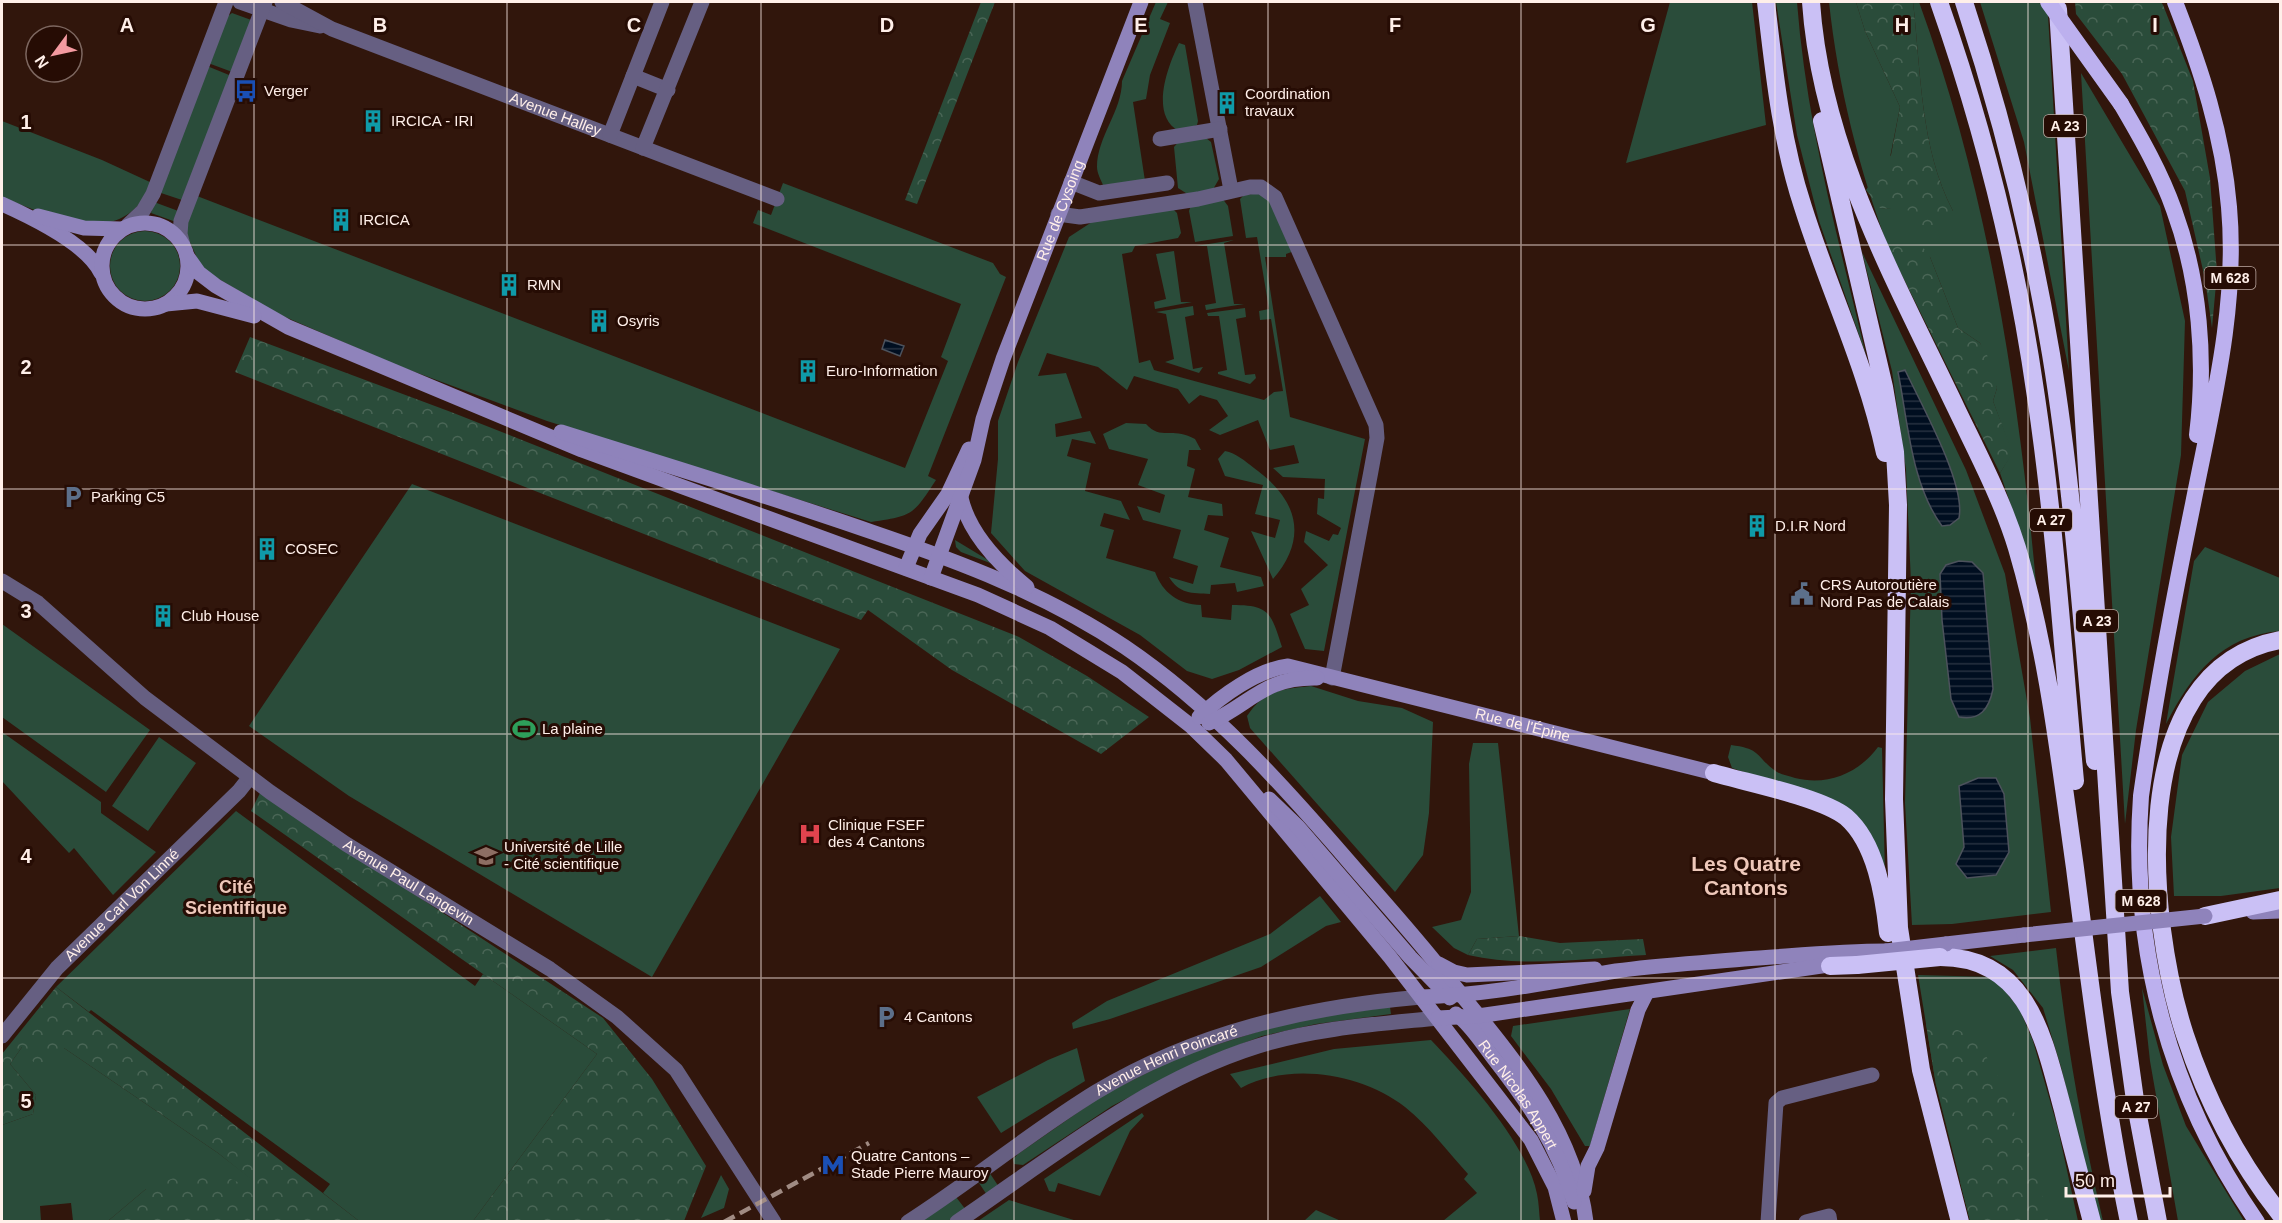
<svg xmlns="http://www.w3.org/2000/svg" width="2282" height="1223" font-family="Helvetica,sans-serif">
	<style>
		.green { fill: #2a4c3a }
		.forest { fill: url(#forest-crowns) }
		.water { fill: url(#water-rules); stroke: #4c525c; stroke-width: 1.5 }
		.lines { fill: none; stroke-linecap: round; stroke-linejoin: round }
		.minor { stroke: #665f82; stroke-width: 15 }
		.tertiary { stroke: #665f82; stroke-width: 15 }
		.secondary { stroke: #8f83bb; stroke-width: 15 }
		.trunk { stroke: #bcb0ee; stroke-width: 16 }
		.motorway { stroke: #cac0f5; stroke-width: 18 }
		.rail { stroke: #a08b83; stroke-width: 4.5; stroke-dasharray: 12 6; stroke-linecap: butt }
		.secondary-bridge { stroke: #8f83bb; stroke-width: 15 }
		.trunk-bridge { stroke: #bcb0ee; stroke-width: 16 }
		.motorway-bridge { stroke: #cac0f5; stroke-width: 18 }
		.grid { fill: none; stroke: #ffefe9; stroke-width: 1.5; stroke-opacity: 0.55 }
		.labels { text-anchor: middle; stroke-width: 6; stroke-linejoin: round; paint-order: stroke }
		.shield { fill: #260c04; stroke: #beaba4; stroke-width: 1.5 }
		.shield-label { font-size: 14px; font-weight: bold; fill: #ffefe9 }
		.poi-label { font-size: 15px; fill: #ffefe9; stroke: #260c04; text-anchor: start }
		.street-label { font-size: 15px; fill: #ffefe9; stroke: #260c04 }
		.quarter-label { font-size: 18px; font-weight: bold; fill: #eec8ba; stroke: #260c04 }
		.district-label { font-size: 21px; font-weight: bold; fill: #eec8ba; stroke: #260c04 }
		.grid-label { font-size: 20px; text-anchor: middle; font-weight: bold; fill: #ffefe9; stroke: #260c04; stroke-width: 6; stroke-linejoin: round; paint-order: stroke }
	</style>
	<defs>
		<pattern id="forest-crowns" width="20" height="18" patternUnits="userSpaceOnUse" patternTransform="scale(1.5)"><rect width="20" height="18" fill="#2a4c3a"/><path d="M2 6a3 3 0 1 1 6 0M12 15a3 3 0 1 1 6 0" fill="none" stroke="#4a6656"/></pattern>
		<pattern id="water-rules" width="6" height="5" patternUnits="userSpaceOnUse" patternTransform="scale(1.5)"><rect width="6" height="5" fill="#000e20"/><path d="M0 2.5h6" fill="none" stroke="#263140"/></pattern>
	</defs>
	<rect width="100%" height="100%" fill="#31160c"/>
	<path class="green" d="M1156,2H1168L1160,19L1170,23L1150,75L1146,99L1133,102L1145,181L1103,185C1101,180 1097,173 1097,167C1097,137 1122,111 1122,81Z
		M1670,2H1752L1766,125L1626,163Z
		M1776,2H1797C1806,121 1838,239 1866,355L1819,221L1797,135Z
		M1829,2H1856L1865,31L1900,107L1880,208L1953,211C1920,148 1921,71 1913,2H1919C1988,191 2019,393 2037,594L2017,523L2000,473L2012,453L1993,401L1997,388L1980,343L1958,328L1930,257L1889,249C1859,170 1838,86 1829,2Z
		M1980,2H2039L2048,15L2069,371L2024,142Z
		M232,13L254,21L235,73L208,63L228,16Z
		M1179,43L1185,45L1198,121L1197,125L1179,131C1149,115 1168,66 1179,43Z
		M207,66L234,77L185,201L158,192Z
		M2081,73L2160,206L2185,321L2181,455L2136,730L2125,824Z
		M2,121L102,160L152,183C123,251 54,218 2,197Z
		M1206,138L1211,142L1219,179L1212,191L1189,195L1178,188L1174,147L1180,140Z
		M783,183L993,263L1000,274L1006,277L928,476L936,480C913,515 913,516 871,522L547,421L396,365L276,313L202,269L185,231L197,196L905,468L948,361L941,357L961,304L753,223L758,210L771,215Z
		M1261,193L1268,195L1297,250L1286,254V257H1265L1290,417L1365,439L1324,651L1305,649L1290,614L1309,605L1301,589L1328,565L1304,542L1306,531L1329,541L1333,534L1338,535L1341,528L1317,514L1318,498L1324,499L1325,479L1283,477L1273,468L1299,463L1294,445L1270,450L1258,420L1220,435L1209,430L1228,416L1217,400L1200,395L1189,404L1178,389L1134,376L1127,390L1098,367L1047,353L1038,376L1066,373L1082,418L1055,424L1056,437L1090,431L1096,444L1072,439L1067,456L1091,463L1085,491L1121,501L1130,520L1104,513L1100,526L1114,530L1106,558L1155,572C1163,593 1178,604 1201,605L1202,617L1231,620L1232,605C1269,605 1271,612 1282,647L1239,670L1212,679L1187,671L1140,635L1025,571L991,533L998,459V421L1018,362L1069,237L1095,220L1172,208L1177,213L1181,233L1178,238L1135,246L1132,252L1122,254L1139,363L1150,360L1154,370L1264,400L1274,392L1283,391L1271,319L1260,320L1259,311L1269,309L1257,237L1246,238L1240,199L1244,195Z
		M1222,198L1228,206L1233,236L1195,242L1189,211L1191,205Z
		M154,202L181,212L176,222L151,213Z
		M110 266a35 35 0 1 1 70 0a35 35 0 1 1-70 0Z
		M1234,240L1224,243L1234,304H1244L1206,310L1205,305L1216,303L1207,246H1196Z
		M1174,251L1181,302H1192L1155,309L1154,302L1166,299L1156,254Z
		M1862,252L1966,470L2005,574L2030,718L2051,912L1952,924L1912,925L1905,803L1911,583L1906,470L1892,371Z
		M1193,306L1194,315L1185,317L1193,369L1203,367L1199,373L1165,362L1174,359L1166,314L1156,312Z
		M1245,308L1246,317L1236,319L1245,375L1255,374L1256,378L1250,384L1218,374V372L1227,370L1219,316H1208L1207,313Z
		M1126,423L1146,424C1161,441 1172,426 1195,439L1201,450H1189L1187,466L1195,469L1188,497L1222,504L1223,516L1208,515L1204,530L1229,538L1220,567L1261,577L1264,586L1237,592L1235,583L1211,585L1210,594C1192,593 1179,594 1169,577L1193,584L1198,566L1173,558L1181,530L1143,520L1137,506L1160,513L1165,495L1138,485L1148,459L1109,449L1103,434Z
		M1225,451C1236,453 1245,461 1254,468C1296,498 1310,536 1273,579L1251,531L1275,538L1280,520L1255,514L1263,485L1225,476L1218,459Z
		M412,484L840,649L652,977L349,796L249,726Z
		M955,540L998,566L961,552L956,547Z
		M2205,547L2280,578V631C2221,636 2192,674 2166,724L2194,561Z
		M2,624L150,730L106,792L2,717Z
		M2280,654V888L2221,896H2174L2171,837L2182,755L2208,702L2245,671Z
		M1311,686L1358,701L1402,708L1433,722L1429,813L1423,855L1395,892L1250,728L1247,716C1264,690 1282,689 1311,686Z
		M2,732L101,802V813L156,852L113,895L74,848L69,853L2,781Z
		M159,737L196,763L148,831L112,806Z
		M1473,743H1498L1519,936L1477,939L1468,955L1454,948L1432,927L1461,920L1471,892L1469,764Z
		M1731,745C1763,749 1755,757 1777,772C1782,775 1790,776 1795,778C1827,786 1858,774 1878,747L1882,748L1885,875L1846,807L1732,768L1728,757Z
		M236,811L475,986L483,974L597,1054L473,1221H359L323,1193L330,1184L91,1010L89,1012L56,987Z
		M1320,896L1341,922L1326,926L1261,967L1110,1019L1073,1029L1072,1023L1107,1001L1270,934Z
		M2056,948C2066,1041 2082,1131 2103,1221H2099L2061,1067L2043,1008L2013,970L1990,956Z
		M1918,975L1994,977L2020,1010L2033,1041L2058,1129L2078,1221H1970L1936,1085Z
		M2142,988L2163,1065L2186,1126L2244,1221H2178L2150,1061Z
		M1390,1007L1391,1014L1316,1024L1262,1036L1205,1058L1112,1106L1023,1165L1014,1164L1013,1159L1018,1154L1103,1095L1181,1056L1298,1019Z
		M1630,1009L1590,1146H1585L1551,1089L1511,1036L1513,1026Z
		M1431,1040C1466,1077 1527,1143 1537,1194C1539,1203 1539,1213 1540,1221H1438H1443L1477,1193L1464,1179L1468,1174C1448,1152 1429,1126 1405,1107C1361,1073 1289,1062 1241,1088L1230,1074L1334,1049Z
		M22,1047L64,1048L218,1153L275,1197L146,1189L108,1221H73L71,1203L40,1206L41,1221L2,1222V1125L33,1114L36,1095L10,1064Z
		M1077,1048L1085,1081L1001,1133L977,1097L1048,1060Z
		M1142,1113L1144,1116L1130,1131L1100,1196L1058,1183L1055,1192L1049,1191L1044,1179Z
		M989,1172L999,1187L987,1195L977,1180Z
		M721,1175L729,1189L724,1208L701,1218Z
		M956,1197L966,1210L948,1221L918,1222Z
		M1009,1200L1077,1221H978Z
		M1316,1210L1341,1221H1345H1304Z"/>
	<path class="forest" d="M981,2H995L917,204L905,200Z
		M1856,2H1913C1921,71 1920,148 1953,211L1928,240L1915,211L1880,208L1866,190L1891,155L1900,107L1865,31Z
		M2075,2H2161L2163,5L2193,81L2210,178L2217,273L2212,328L2205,279L2185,191L2122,74L2076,14Z
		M1909,241L1920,243L1930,257L1958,328L1980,343L1991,362L1997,388L1993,401L2013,453L2000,473L1889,249Z
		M250,337L451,412L1019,637L1087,676L1149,717L1101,754L952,670L868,610L861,620L235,372Z
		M260,793L603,1018L652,1079L706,1166L684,1221H473L597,1054L251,811Z
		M1519,936L1560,943L1643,939L1646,955C1587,958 1525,968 1468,955L1477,939Z
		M56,987L359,1221H108L146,1189L201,1167L272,1196L218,1153L64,1048L38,1068L22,1047L10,1064L36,1095L33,1114L2,1125V1054Z
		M1940,1023C1948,1027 1958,1029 1966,1034C2002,1058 2040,1178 2048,1221L1970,1220L1960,1182L1988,1162L1959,1134L1936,1085L1926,1024Z"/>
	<path class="water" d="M885,340L904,346L900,356L882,349Z
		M1905,370C1921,404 1966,484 1959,518L1950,525L1942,526C1911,484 1908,422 1898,372Z
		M1959,561L1972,562L1983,573L1993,689C1989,709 1980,721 1959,717L1951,699L1942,620L1940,574L1946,565Z
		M1978,778H1996L2004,794L2009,852L1996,875L1967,878L1956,864L1964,847L1959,786Z"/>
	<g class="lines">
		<g class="minor">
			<path d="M240,2L291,20L320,26"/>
			<path id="s1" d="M282,2L332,29L777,199"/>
			<path d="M1195,2L1231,190"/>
			<path d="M633,76L668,90"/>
			<path d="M610,135L662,2"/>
			<path d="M1160,139L1220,129"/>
			<path d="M643,148L702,2"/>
			<path d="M1071,182L1099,193L1167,183"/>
			<path d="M1058,214L1080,217L1198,199L1250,187H1261L1275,197L1376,425L1377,438L1371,471L1332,678"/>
			<path d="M128,225L143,211L153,194L226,2"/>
			<path d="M183,245L180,234L181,221L265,2"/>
			<path id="s2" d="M2,1036L57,968L239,791L250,777"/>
			<path d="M1768,1222L1776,1103L1782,1098L1872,1075"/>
			<path d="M1806,1222L1829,1216L1830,1222"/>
		</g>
		<g class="tertiary">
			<path id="s3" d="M2,581L38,603L145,698L270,792L346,844L550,969L617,1017L676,1070L774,1222"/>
			<path id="s4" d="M908,1222C972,1181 1031,1132 1096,1092C1196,1032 1306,1007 1421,997"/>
			<path d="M957,1222C1053,1157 1146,1081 1258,1046C1315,1028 1378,1024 1438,1018"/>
		</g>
		<g class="secondary">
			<path d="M2,204C31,217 87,244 101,273"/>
			<path d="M38,216L84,228L121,229"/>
			<circle cx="145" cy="266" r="43"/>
			<path d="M187,256L199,273L216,286L288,327L582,450L978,595L1050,628L1122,672L1191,726L1226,760L1390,957L1531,1140L1555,1187L1564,1222"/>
			<path d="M166,304L197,301L254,316"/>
			<path d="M561,432C665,465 769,496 872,532C960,562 1048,595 1125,647C1212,706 1282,784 1350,863C1381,899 1413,934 1443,972C1503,1047 1574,1122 1586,1222"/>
			<path d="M961,498C969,533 1000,565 1027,587"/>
			<path d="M906,568L920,534L948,494L969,449"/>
			<path id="s5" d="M931,578L974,460L983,419L1003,359L1141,2"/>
			<path id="s6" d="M1199,717C1221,696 1257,670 1288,666L1714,773"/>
			<path d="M1209,723C1252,703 1264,677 1317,678"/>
			<path d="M1269,799L1298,827L1410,957L1450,998"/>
			<path d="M2253,912L2280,911"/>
			<path d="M1946,944L2024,935"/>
			<path d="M1439,964L1454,972L1467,975L1595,969"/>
			<path d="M1421,997C1487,995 1551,982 1616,971C1658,965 1702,963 1744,959C1792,956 1838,951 1886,951"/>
			<path id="s7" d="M1456,1014C1471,1025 1481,1042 1492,1056C1528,1102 1558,1145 1574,1202"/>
			<path d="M1438,1018L1478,1016L1842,963"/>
			<path d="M1584,1191L1588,1166L1597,1148L1638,1010L1647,992"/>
		</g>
		<path class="trunk" d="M2175,2C2201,69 2223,135 2229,207C2238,307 2212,407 2193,504C2173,601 2155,698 2141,796C2130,949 2169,1095 2257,1222
			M2121,104C2141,138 2161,173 2174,210C2200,281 2206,361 2197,435"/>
		<path class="motorway" d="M1766,2C1774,71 1781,141 1803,207C1829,290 1867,368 1885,453
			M1811,2C1821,148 1894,278 1956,408C1978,454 2002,499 2017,548C2048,653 2060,761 2075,868C2090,986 2105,1105 2129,1222
			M1939,2C1984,130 2017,263 2036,397C2055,524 2063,653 2075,781
			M1964,2C2002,117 2031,234 2051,354C2073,488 2082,626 2095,761
			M2058,9L2120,992L2135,1100L2158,1222
			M1822,121L1884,387L1895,452L1898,505L1894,799L1899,928L1921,1070L1960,1222
			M2280,640C2122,670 2148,922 2185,1035C2206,1099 2238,1161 2280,1214
			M1714,773C1747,783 1821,797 1846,817C1876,843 1884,896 1888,933
			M2205,916L2280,900
			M1940,957C2030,957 2044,1041 2063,1110C2072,1147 2082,1184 2092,1222
			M1830,966L1857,965"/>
		<path class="rail" d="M724,1222L869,1143"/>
		<path class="secondary-bridge" d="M2024,935L2205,916
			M1886,951L1946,944"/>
		<path class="trunk-bridge" d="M2048,2L2121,104"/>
		<path class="motorway-bridge" d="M1857,965L1940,957"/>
	</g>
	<path class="grid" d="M254,2V1222M507,2V1222M761,2V1222M1014,2V1222M1268,2V1222M1521,2V1222M1775,2V1222M2028,2V1222M2,245H2280M2,489H2280M2,734H2280M2,978H2280"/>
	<defs>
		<g id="bus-bare" transform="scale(1.8)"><path d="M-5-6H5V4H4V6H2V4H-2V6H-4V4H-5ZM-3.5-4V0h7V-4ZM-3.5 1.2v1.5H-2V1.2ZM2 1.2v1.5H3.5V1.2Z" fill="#1a4fb4" stroke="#260c04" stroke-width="2.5" paint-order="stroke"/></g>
		<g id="building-bare" transform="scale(1.8)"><path d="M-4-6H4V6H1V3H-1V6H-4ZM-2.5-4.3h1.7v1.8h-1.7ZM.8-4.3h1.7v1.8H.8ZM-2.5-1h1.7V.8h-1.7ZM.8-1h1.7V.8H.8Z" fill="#0f9aa8" stroke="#260c04" stroke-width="2.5" paint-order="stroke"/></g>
		<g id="parking-bare" transform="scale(1.8)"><path d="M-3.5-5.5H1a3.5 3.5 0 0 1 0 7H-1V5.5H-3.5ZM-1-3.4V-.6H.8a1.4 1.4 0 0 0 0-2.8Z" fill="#5c6f8a" stroke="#260c04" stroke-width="2.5" paint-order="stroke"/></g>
		<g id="civic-bare" transform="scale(1.8)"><path d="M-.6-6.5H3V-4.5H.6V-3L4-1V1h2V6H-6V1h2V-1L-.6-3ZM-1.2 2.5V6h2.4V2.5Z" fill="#5c6f8a" stroke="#260c04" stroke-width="2.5" paint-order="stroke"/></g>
		<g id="stadium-bare" transform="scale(1.8)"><path d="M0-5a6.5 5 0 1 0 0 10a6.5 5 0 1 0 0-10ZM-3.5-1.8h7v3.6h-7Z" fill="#2e9e5b" stroke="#260c04" stroke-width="2.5" paint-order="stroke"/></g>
		<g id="hospital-bare" transform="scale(1.8)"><path d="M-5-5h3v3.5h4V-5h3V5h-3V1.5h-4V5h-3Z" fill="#e0444e" stroke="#260c04" stroke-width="2.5" paint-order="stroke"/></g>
		<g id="university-bare" transform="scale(1.8)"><path d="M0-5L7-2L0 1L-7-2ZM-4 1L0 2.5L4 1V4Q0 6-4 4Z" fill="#8d6e63" stroke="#260c04" stroke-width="2.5" paint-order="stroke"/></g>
		<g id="metro-bare" transform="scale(1.8)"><path d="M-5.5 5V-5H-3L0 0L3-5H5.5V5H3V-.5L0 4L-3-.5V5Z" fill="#1a4fb4" stroke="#260c04" stroke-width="2.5" paint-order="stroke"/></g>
	</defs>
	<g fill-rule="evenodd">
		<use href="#bus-bare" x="246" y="91"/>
		<use href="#building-bare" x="1227" y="103"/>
		<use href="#building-bare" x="373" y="121"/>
		<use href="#building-bare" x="341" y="220"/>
		<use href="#building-bare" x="509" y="285"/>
		<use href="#building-bare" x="599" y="321"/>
		<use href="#building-bare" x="808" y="371"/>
		<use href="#parking-bare" x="73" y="497"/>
		<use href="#building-bare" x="1757" y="526"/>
		<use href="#building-bare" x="267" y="549"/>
		<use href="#civic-bare" x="1802" y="594"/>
		<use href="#building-bare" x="163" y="616"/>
		<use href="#stadium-bare" x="524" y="729"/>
		<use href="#hospital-bare" x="810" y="834"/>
		<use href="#university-bare" x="486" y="856"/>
		<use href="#parking-bare" x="886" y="1017"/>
		<use href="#metro-bare" x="833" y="1165"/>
	</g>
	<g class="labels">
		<g class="shield">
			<rect x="2044" y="115" width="42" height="22" rx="4.5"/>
			<rect x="2204.5" y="267" width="51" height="22" rx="4.5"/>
			<rect x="2030" y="509" width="42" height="22" rx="4.5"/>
			<rect x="2076" y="610" width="42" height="22" rx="4.5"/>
			<rect x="2115.5" y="890" width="51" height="22" rx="4.5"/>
			<rect x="2115" y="1096" width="42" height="22" rx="4.5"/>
		</g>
		<g class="shield-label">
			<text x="2065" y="131">A 23</text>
			<text x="2230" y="283">M 628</text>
			<text x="2051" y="525">A 27</text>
			<text x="2097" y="626">A 23</text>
			<text x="2141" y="906">M 628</text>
			<text x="2136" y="1112">A 27</text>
		</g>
		<g class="poi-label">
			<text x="264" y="96">Verger</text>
			<text x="1245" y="99">Coordination<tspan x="1245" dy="17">travaux</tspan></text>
			<text x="391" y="126">IRCICA - IRI</text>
			<text x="359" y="225">IRCICA</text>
			<text x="527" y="290">RMN</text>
			<text x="617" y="326">Osyris</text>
			<text x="826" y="376">Euro-Information</text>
			<text x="91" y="502">Parking C5</text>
			<text x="1775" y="531">D.I.R Nord</text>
			<text x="285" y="554">COSEC</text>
			<text x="1820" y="590">CRS Autoroutière<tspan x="1820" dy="17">Nord Pas de Calais</tspan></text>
			<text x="181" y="621">Club House</text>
			<text x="542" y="734">La plaine</text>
			<text x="828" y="830">Clinique FSEF<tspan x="828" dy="17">des 4 Cantons</tspan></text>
			<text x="504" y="852">Université de Lille<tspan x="504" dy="17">‐ Cité scientifique</tspan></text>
			<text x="904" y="1022">4 Cantons</text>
			<text x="851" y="1161">Quatre Cantons –<tspan x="851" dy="17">Stade Pierre Mauroy</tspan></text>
		</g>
		<g class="street-label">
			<text dy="5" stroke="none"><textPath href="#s1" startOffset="296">Avenue Halley</textPath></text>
			<text dy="5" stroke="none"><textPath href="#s5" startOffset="390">Rue de Cysoing</textPath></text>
			<text dy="5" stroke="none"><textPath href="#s6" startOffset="346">Rue de l'Épine</textPath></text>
			<text dy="5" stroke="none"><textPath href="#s3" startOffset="507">Avenue Paul Langevin</textPath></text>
			<text dy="5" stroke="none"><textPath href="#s2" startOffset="178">Avenue Carl Von Linné</textPath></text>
			<text dy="5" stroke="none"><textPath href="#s4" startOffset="306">Avenue Henri Poincaré</textPath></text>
			<text dy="5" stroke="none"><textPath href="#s7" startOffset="102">Rue Nicolas Appert</textPath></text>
		</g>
		<g class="quarter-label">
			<text x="236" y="893">Cité<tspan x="236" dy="21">Scientifique</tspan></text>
		</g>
		<g class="district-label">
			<text x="1746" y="871">Les Quatre<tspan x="1746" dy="24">Cantons</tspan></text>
		</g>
	</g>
	<g class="grid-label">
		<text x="127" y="32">A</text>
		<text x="380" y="32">B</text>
		<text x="634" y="32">C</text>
		<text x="887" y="32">D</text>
		<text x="1141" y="32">E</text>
		<text x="1395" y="32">F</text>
		<text x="1648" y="32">G</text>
		<text x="1902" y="32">H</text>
		<text x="2155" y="32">I</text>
		<text x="26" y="129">1</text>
		<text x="26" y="374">2</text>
		<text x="26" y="618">3</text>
		<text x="26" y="863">4</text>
		<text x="26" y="1108">5</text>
	</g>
	<rect width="2282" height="1223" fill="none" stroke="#ffefe9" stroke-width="6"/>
	<g transform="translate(54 54) rotate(237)"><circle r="28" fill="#260c04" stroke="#7d6760" stroke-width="1.5"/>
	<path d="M0-4.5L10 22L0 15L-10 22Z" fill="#f49aa0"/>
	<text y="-9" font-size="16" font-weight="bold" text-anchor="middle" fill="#ffefe9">N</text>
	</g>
	<path d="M2066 1187v9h104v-9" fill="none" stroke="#ffefe9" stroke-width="3"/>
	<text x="2075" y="1187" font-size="18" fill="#ffefe9" stroke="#260c04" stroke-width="4.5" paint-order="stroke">50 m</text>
</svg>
